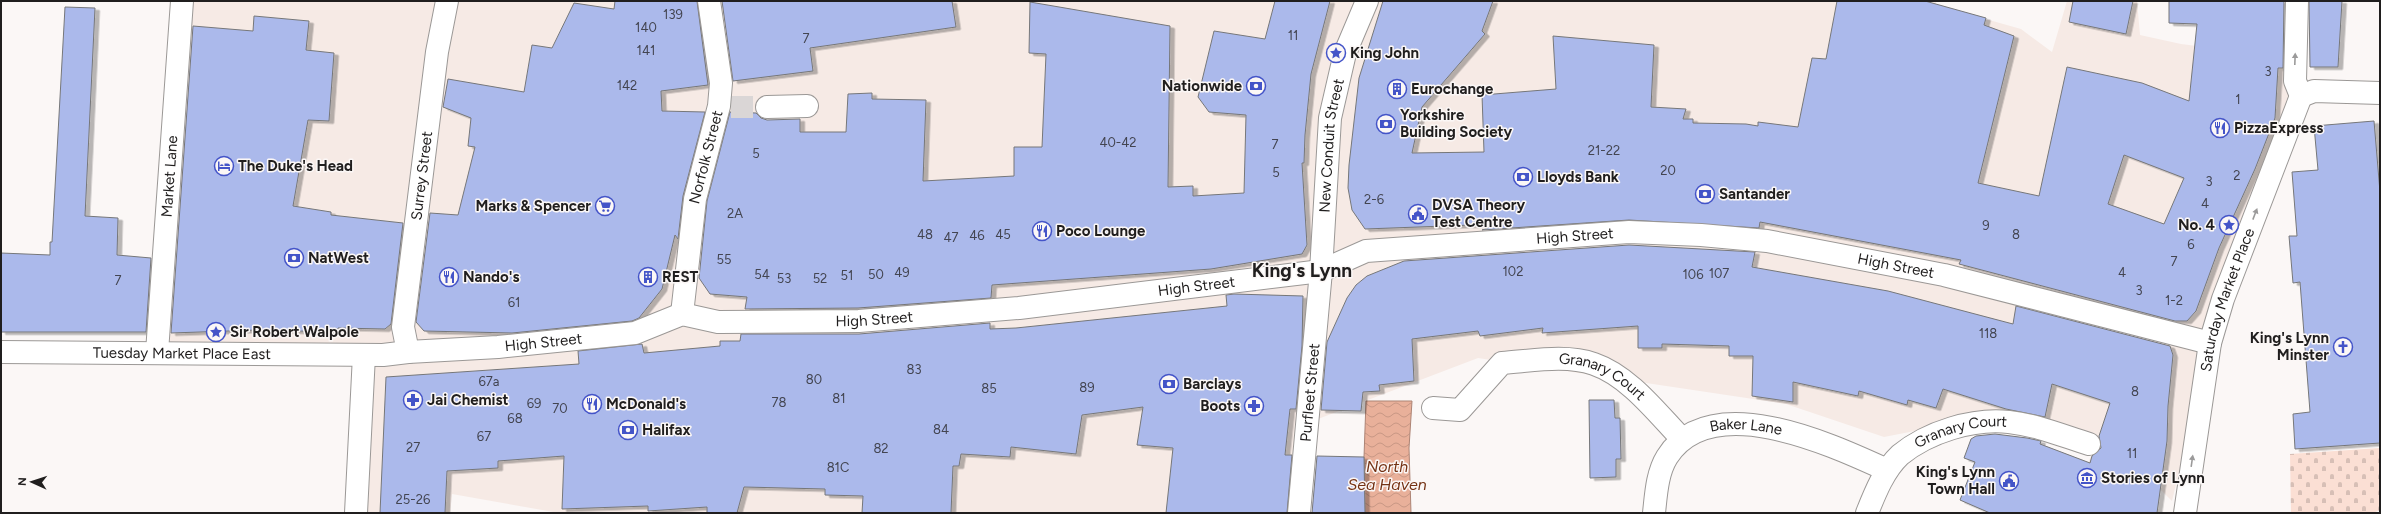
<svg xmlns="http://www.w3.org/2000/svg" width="2381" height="514" font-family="Figtree,sans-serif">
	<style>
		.built { fill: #f6eae5 }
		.cemetery { fill: url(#cemetery-stones) }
		.water { fill: url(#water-waves); stroke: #ad8475 }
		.building { fill: #abb9eb; stroke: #767779; fill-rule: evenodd; filter: url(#shadow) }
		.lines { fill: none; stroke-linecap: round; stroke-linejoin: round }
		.minor-tunnel { stroke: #dad6d6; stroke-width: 22; stroke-dasharray: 22 11; stroke-linecap: butt }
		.minor-casing { stroke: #9b9896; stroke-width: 24 }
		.minor { stroke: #fff; stroke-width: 22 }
		.oneway { fill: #9b9a9a }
		.labels { text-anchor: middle; stroke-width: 3; stroke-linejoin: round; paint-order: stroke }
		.number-label { font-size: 13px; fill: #434551 }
		.poi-label { font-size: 15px; font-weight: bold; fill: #201e1e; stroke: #fbf7f6; text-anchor: start }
		.street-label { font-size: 15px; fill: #201e1e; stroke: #fbf7f6 }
		.water-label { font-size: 16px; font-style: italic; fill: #743214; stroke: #fbf7f6 }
		.district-label { font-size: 19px; font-weight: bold; fill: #201e1e; stroke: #fbf7f6 }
	</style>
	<defs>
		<pattern id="cemetery-stones" width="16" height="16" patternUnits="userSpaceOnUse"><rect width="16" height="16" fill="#fbdfd4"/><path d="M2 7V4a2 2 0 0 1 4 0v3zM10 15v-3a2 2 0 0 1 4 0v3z" fill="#d7bfb6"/></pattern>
		<pattern id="water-waves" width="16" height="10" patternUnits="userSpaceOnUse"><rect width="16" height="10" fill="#e9b09a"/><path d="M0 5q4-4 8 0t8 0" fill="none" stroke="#c89784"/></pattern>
		<filter id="shadow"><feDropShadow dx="4.5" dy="2.5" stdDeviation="0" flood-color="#0004"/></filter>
	</defs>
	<rect width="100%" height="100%" fill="#fbf7f6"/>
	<path class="built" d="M192,1H1936V5L2021,29L2052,52L2067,1H2137L2140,35L2181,44L2300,59L2297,96L2231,253L2172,501L2162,491L2088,463L2099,437L2001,414L1884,437L1786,404L1478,358L1318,419L1293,513H559L452,494L450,513H356L364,355L157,352Z"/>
	<path class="cemetery" d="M2380,448V510L2373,513H2291L2290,454Z"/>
	<path class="water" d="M1366,401H1412L1409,448L1411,513H1365L1364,457Z"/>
	<path class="building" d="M615,1H697L708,85L661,91L662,111L705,112L683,196L678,239L675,235L662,289L639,318L632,321L512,333L424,331L416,322L430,213L458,215L475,147L468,146L471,118L443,107L448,79L524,92L532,45L552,48L574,3L614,9Z
		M722,1H952L956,27L810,48L813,71L733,81Z
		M1275,1H1330L1311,74L1305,135L1304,163H1302L1307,245L1302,254L1211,269L992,285L991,298L858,308L745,309L747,297L710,294L699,278L707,201L730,112L756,113L761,118L767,120L800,119V132H846L848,94L872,93V99L926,100L923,181L1014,176V147H1042L1046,54L1029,53L1030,2L1170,26L1168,187L1193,186V196L1244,193L1246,115L1209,112L1198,97L1214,31L1265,39Z
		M1383,1H1493L1482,31L1485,34L1422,107L1412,153L1484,152L1482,95L1556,89L1553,36L1654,45L1651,107L1686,109L1683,119H1693V123L1746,124L1758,126V122L1798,127L1812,58L1826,59L1837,1H1925L1986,18L1984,25L2014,36L1978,183L2039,196L2067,67L2142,83L2189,101L2197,24L2169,23V1H2284L2283,68H2278L2275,118L2255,169L2219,248L2196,311L2187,321H2175L1959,264L1961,260L1760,222L1759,228L1629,220L1482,230L1498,224L1365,229L1352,210L1348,188L1349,165L1359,78ZM2124,155L2184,178L2164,224L2108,204Z
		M2073,1H2133L2126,34L2069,22Z
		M2309,1H2342L2338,67H2310Z
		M65,7L95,8L85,216L118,218L117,255L151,258L146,332H1V253L50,255V242H52Z
		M254,16L309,21L306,50L334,53L329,121L308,120L293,206L331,212V215L403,223L391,324L385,329L338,328L336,332L258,330L171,333L193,26L253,31Z
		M2374,121L2380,192V443L2295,449L2293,414L2310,412L2300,282L2293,283L2289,236H2297L2292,172L2318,170L2314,126Z
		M1629,245L1755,252L1752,267L1888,291L2013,324L2016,306L2170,346L2173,355L2168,406L2167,441L2157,513H1990L1960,500L1975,462L1964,458L1971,439L1976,436L1995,434L2027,438L2041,441L2040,444L2090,463L2092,456L2101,448L2099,436L2110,403L2052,384L2045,417L2006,409L1943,389L1936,408L1908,400L1907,405L1859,391L1858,396L1793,382V402L1752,396L1753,356H1729V346L1662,344V348H1638V326L1542,333L1543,328L1480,336L1478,331L1412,339L1414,381L1379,385L1380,391L1363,392L1361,411L1321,410L1327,342L1347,298L1356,285L1367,276L1404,261Z
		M1234,294L1303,296L1302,346L1296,409H1290L1285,455H1292L1287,513H1166L1173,448L1137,445L1143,407L1082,415L1076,454L1011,447L1010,457L961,454L959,466H953L951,513H862L863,496L825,495V489L744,487L737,513H707V507L648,511V506L562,509L564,456L498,461V468L447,471L445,513H380L386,377L579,364L578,351L642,344L644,353L720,346V341H740L741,334H859L990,323V329L1016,328L1227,306L1226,295Z
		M1589,400H1614L1615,418H1620L1621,459H1616V477L1590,478Z
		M1317,456L1364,457L1365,513H1312Z"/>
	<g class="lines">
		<path class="minor-tunnel" d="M731,107H767"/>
		<g class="minor-casing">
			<g id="minor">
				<path d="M2297,1L2295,81L2301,96"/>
				<path d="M2301,96L2314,91L2380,93"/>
				<path d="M767,107L807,106"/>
				<path id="s1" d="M682,314L695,199L719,106L721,83L709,1"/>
				<path id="s2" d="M1,352L383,355L408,352L498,347L635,333L682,314L718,322L859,321L1019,308L1321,271L1366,251L1629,232L1701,235L1767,241L1944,275L2210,343"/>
				<path id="s3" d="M157,352L182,1"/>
				<path id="s4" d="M408,352L403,327L437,52L447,1"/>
				<path id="s5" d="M1433,408L1460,410L1502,363C1531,361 1566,354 1594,364C1629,376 1657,413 1682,439"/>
				<path d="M356,513L364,355"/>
				<path id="s6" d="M1299,513L1321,271L1330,118L1345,53L1367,1"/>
				<path id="s7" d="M1654,513C1656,495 1657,473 1667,457C1711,388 1832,445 1887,470"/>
				<path id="s8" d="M1867,513C1875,493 1884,470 1900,455C1928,432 1973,418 2009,422C2037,425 2063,436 2089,444"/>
				<path id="s9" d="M2185,513L2210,343L2223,299L2301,96"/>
			</g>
		</g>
		<use href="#minor" class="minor"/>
	</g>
	<defs><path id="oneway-solid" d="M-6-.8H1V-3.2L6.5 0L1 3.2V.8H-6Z"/></defs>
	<g class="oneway">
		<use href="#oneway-solid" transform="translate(2295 59) rotate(-88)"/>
		<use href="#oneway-solid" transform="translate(2255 214) rotate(-69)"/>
		<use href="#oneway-solid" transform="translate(2192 461) rotate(-82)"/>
	</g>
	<defs>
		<g id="sight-ring" transform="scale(1)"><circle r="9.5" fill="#fbf7f6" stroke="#4454c8" stroke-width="1.5"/><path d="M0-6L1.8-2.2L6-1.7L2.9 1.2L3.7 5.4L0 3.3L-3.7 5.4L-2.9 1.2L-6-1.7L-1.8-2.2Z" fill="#4454c8"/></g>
		<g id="bank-ring" transform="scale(1)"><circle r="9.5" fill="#fbf7f6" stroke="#4454c8" stroke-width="1.5"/><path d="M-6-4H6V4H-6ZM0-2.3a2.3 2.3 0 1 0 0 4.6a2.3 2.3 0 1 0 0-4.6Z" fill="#4454c8"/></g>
		<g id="building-ring" transform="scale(1)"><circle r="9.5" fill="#fbf7f6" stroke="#4454c8" stroke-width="1.5"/><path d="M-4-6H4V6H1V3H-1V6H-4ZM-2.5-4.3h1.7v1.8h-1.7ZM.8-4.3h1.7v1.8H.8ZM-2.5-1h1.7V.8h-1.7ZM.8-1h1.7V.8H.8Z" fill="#4454c8"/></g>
		<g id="restaurant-ring" transform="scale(1)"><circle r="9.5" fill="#fbf7f6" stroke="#4454c8" stroke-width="1.5"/><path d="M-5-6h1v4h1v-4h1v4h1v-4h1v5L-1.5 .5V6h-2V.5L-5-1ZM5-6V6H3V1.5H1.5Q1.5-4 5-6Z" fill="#4454c8"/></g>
		<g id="hotel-ring" transform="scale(1)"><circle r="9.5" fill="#fbf7f6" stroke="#4454c8" stroke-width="1.5"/><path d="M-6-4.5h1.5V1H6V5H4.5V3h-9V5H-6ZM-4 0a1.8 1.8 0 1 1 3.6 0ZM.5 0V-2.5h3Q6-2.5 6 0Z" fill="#4454c8"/></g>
		<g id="supermarket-ring" transform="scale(1)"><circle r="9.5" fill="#fbf7f6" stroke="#4454c8" stroke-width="1.5"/><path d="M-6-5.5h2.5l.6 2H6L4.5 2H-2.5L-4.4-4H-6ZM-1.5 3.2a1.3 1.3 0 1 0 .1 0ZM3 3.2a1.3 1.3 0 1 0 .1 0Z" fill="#4454c8"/></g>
		<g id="civic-ring" transform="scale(1)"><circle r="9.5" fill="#fbf7f6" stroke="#4454c8" stroke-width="1.5"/><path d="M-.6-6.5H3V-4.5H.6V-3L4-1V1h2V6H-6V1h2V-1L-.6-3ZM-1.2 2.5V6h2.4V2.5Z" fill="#4454c8"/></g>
		<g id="church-ring" transform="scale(1)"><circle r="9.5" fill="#fbf7f6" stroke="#4454c8" stroke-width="1.5"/><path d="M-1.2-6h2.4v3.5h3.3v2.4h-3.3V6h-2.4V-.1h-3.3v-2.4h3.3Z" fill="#4454c8"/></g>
		<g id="pharmacy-ring" transform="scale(1)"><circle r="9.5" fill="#fbf7f6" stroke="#4454c8" stroke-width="1.5"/><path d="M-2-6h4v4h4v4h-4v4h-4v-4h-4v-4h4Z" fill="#4454c8"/></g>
		<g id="museum-ring" transform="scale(1)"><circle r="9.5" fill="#fbf7f6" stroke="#4454c8" stroke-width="1.5"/><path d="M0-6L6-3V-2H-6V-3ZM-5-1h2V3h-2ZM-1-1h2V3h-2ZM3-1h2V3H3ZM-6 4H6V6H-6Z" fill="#4454c8"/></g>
	</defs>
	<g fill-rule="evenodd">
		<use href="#sight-ring" x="1336" y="53"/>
		<use href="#bank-ring" x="1256" y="86"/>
		<use href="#building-ring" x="1397" y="89"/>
		<use href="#bank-ring" x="1386" y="124"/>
		<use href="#restaurant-ring" x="2220" y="128"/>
		<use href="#hotel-ring" x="224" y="166"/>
		<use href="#bank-ring" x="1523" y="177"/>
		<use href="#bank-ring" x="1705" y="194"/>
		<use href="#supermarket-ring" x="605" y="206"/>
		<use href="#civic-ring" x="1418" y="214"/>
		<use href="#sight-ring" x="2229" y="225"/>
		<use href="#restaurant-ring" x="1042" y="231"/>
		<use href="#bank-ring" x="294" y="258"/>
		<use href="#restaurant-ring" x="449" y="277"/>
		<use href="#building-ring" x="648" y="277"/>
		<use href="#sight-ring" x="216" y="332"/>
		<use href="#church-ring" x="2343" y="347"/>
		<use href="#bank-ring" x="1169" y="384"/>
		<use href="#pharmacy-ring" x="413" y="400"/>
		<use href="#restaurant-ring" x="592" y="404"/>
		<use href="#pharmacy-ring" x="1254" y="406"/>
		<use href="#bank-ring" x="628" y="430"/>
		<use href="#museum-ring" x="2087" y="478"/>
		<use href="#civic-ring" x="2009" y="481"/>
	</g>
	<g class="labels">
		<g class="number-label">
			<text x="673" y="19">139</text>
			<text x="646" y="32">140</text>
			<text x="1293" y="40">11</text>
			<text x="806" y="43">7</text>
			<text x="646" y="55">141</text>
			<text x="2268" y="76">3</text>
			<text x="627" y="90">142</text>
			<text x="2238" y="104">1</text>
			<text x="1118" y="147">40-42</text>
			<text x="1275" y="149">7</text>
			<text x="1604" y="155">21-22</text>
			<text x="756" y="158">5</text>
			<text x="1668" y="175">20</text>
			<text x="1276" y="177">5</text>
			<text x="2237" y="180">2</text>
			<text x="2209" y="186">3</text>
			<text x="1374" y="204">2-6</text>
			<text x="2205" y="208">4</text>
			<text x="735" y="218">2A</text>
			<text x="1986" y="230">9</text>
			<text x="925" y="239">48</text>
			<text x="1003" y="239">45</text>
			<text x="2016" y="239">8</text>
			<text x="977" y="240">46</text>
			<text x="951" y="242">47</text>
			<text x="2191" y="249">6</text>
			<text x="724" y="264">55</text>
			<text x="2174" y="266">7</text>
			<text x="1513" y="276">102</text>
			<text x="902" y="277">49</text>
			<text x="2122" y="277">4</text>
			<text x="1719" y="278">107</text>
			<text x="762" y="279">54</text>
			<text x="876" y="279">50</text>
			<text x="1693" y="279">106</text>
			<text x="847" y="280">51</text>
			<text x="784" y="283">53</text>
			<text x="820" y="283">52</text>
			<text x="118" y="285">7</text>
			<text x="2139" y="295">3</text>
			<text x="2174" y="305">1-2</text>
			<text x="514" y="307">61</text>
			<text x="1988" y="338">118</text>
			<text x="914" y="374">83</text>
			<text x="814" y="384">80</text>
			<text x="489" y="386">67a</text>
			<text x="1087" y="392">89</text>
			<text x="989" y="393">85</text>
			<text x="2135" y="396">8</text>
			<text x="839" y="403">81</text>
			<text x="779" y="407">78</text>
			<text x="534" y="408">69</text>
			<text x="560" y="413">70</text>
			<text x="515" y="423">68</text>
			<text x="941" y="434">84</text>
			<text x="484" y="441">67</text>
			<text x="413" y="452">27</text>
			<text x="881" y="453">82</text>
			<text x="2132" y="458">11</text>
			<text x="838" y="472">81C</text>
			<text x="413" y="504">25-26</text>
		</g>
		<g class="poi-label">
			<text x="1350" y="58">King John</text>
			<text x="1242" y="91" text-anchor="end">Nationwide</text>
			<text x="1411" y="94">Eurochange</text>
			<text x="1400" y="120">Yorkshire<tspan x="1400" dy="17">Building Society</tspan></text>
			<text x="2234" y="133">PizzaExpress</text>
			<text x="238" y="171">The Duke's Head</text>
			<text x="1537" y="182">Lloyds Bank</text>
			<text x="1719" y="199">Santander</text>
			<text x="1432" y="210">DVSA Theory<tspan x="1432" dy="17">Test Centre</tspan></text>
			<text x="591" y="211" text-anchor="end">Marks &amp; Spencer</text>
			<text x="2215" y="230" text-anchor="end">No. 4</text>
			<text x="1056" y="236">Poco Lounge</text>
			<text x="308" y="263">NatWest</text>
			<text x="463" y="282">Nando's</text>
			<text x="662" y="282">REST</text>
			<text x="230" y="337">Sir Robert Walpole</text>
			<text x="2329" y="343" text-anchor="end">King's Lynn<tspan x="2329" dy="17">Minster</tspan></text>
			<text x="1183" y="389">Barclays</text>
			<text x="427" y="405">Jai Chemist</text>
			<text x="606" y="409">McDonald's</text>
			<text x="1240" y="411" text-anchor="end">Boots</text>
			<text x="642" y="435">Halifax</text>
			<text x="1995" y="477" text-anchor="end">King's Lynn<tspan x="1995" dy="17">Town Hall</tspan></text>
			<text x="2101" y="483">Stories of Lynn</text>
		</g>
		<g class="street-label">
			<text dy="5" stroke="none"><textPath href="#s6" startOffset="369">New Conduit Street</textPath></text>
			<text dy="5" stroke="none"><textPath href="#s1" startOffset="159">Norfolk Street</textPath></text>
			<text dy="5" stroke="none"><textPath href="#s4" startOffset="178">Surrey Street</textPath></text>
			<text dy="5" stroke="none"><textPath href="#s3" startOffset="176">Market Lane</textPath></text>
			<text dy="5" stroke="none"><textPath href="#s2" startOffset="1587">High Street</textPath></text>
			<text dy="5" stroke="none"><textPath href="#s2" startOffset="1911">High Street</textPath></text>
			<text dy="5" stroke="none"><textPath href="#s2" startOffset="1203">High Street</textPath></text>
			<text dy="5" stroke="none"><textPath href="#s9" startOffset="218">Saturday Market Place</textPath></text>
			<text dy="5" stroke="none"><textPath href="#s2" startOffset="879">High Street</textPath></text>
			<text dy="5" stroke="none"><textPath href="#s2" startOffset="543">High Street</textPath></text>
			<text dy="5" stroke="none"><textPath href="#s2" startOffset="181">Tuesday Market Place East</textPath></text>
			<text dy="5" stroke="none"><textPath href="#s5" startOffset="195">Granary Court</textPath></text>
			<text dy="5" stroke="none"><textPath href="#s6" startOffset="121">Purfleet Street</textPath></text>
			<text dy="5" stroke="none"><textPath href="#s7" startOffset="148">Baker Lane</textPath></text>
			<text dy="5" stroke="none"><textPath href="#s8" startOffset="134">Granary Court</textPath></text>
		</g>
		<g class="water-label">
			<text x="1387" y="472">North<tspan x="1387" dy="18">Sea Haven</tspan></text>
		</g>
		<g class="district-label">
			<text x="1302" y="277">King's Lynn</text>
		</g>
	</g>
	<rect width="2381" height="514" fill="none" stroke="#201e1e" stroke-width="4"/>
	<g transform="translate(32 482) rotate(273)" stroke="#fbf7f6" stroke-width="3" paint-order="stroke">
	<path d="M0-3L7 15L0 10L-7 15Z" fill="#201e1e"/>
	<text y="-6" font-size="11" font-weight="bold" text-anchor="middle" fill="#201e1e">N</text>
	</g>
</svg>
